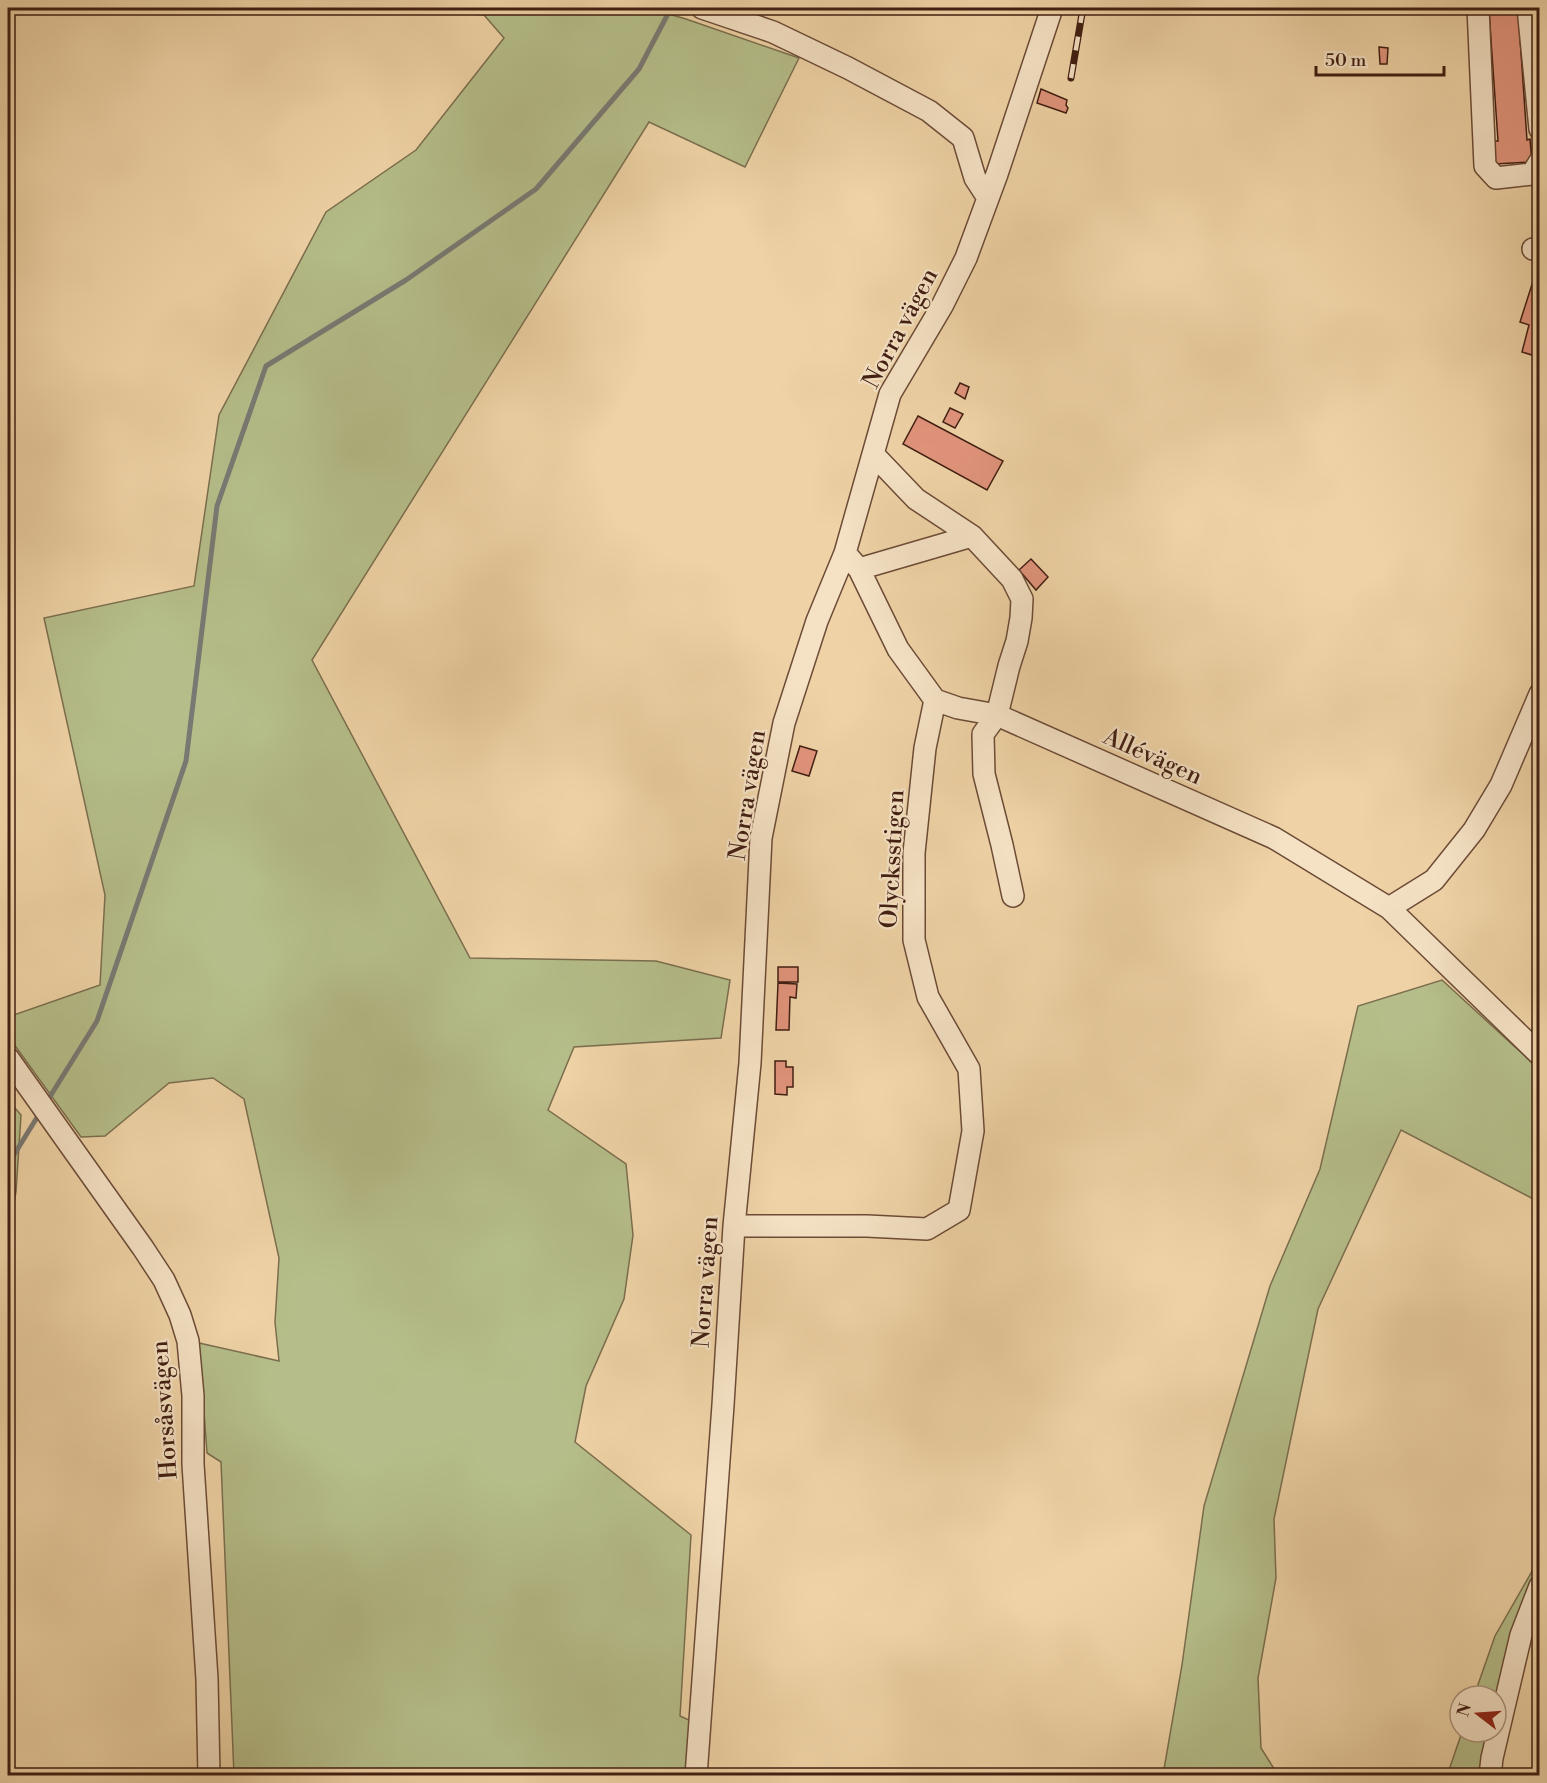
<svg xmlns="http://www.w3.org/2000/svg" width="1547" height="1783" font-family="'Libre Bodoni',serif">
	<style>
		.green { fill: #b5be8a; stroke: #7b6e4e; stroke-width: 1.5 }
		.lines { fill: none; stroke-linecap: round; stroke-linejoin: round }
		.stream { stroke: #797973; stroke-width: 5 }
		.building { fill: #e1947c; stroke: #411e12; stroke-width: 1.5 }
		.minor-casing { stroke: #6c4b37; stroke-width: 24 }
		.minor { stroke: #f5e2c5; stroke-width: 21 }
		.rail-casing { stroke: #411e12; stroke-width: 7 }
		.rail { stroke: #f5e2c5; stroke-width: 4.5; stroke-dasharray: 14; stroke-linecap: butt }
		.labels { text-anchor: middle; stroke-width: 4.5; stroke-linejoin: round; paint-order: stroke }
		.street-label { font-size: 24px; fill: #411e12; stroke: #f5e2c5 }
	</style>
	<rect width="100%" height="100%" fill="#efd3a6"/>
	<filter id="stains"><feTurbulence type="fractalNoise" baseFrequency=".00333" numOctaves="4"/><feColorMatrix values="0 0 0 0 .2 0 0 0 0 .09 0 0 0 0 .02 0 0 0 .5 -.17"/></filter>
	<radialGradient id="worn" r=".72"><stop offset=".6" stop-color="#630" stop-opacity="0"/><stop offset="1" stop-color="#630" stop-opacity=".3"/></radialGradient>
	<path class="green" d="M389,8H648L686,19L799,58L745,167L649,122L312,660L470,958L656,961L730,980L721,1038L574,1047L548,1110L626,1164L633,1235L624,1299L586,1386L575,1442L691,1535L680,1716L691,1721L687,1775H234L221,1462L207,1453L199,1343L279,1361L275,1322L279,1258L244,1099L213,1078L169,1083L105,1136L81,1137L8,1036V1017L100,985L105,895L44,618L194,586L219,415L326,212L416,150L504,38L484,15Z
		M1442,980L1539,1069V1202L1401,1130L1318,1309L1274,1519L1276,1578L1258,1678L1261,1748L1278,1775H1163L1182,1665L1204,1506L1270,1286L1320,1169L1358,1006Z
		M8,1100L21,1115L16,1192L8,1233Z
		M1539,1559V1570L1518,1641L1496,1696H1474L1495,1636Z
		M1462,1732H1493L1487,1756L1479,1775L1447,1776Z"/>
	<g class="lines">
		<path class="stream" d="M46,1103L97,1021L186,761L217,506L266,366L406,280L536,189L639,69L671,8
			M8,1179L12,1158L41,1111"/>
	</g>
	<path class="building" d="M1518,9L1527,140L1530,139L1532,162L1495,164L1494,141H1498L1489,11Z
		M1379,47L1388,48L1387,64H1380Z
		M1041,89L1067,100L1066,105L1068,108L1066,113L1037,103Z
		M1535,275L1540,277V363L1535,356L1522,352L1529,325L1520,322Z
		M960,383L969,387L965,399L955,393Z
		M950,408L963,414L955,428L943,422Z
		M918,416L1003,461L987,490L903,444Z
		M1031,559L1048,577L1036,590L1019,570Z
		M800,746L817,751L809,776L792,771Z
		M778,967H798V982H778Z
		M778,983L797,984L796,998L790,997L789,1030H776Z
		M775,1061H786V1067H793V1087H787V1095L775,1094Z"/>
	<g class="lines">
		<g class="minor-casing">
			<path id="minor" d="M702,8L773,32L848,68L929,111L963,138L975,178L988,198
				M1478,8L1485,166L1496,178L1532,174L1540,161
				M1528,8L1540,129
				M1533,249H1540
				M873,454L916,499L972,536L1012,579L1022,599L1021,618L1017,641L1009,666L997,715L1274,838L1389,908L1540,1055
				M845,553L859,569L898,649L935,700L958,708L997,715
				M859,569L972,536
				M997,715L983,734L984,774L1002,845L1013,896
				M1389,908L1434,880L1474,830L1501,785L1540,694
				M8,1058L143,1248L164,1280L180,1315L188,1341L193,1396V1464L207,1679L209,1776
				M734,1226H867L927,1229L959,1210L973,1131L969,1069L928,997L914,940V853L925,748L935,700
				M696,1776L723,1405L734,1226L750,1063L761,838L784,723L817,621L845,553L890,394L942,306L966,258L997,174L1052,8
				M1490,1776L1492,1758L1521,1635L1540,1586"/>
		</g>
		<use href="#minor" class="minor"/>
		<g class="rail-casing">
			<path id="rail" d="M1071,78L1083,8"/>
		</g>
		<use href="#rail" class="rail"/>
	</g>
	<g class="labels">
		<g class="street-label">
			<text transform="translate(900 328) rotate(-62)" y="8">Norra vägen</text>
			<text transform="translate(1153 756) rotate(24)" y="8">Allévägen</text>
			<text transform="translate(747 795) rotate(-81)" y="8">Norra vägen</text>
			<text transform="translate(892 859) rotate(-87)" y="8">Olycksstigen</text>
			<text transform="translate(705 1282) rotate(-86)" y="8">Norra vägen</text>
			<text transform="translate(164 1410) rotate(-94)" y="8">Horsåsvägen</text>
		</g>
	</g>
	<rect width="1547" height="1783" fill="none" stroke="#efd3a6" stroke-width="30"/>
	<rect x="9" y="9" width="1529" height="1765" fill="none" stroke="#411e12" stroke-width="3"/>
	<rect x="15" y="15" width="1517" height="1753" fill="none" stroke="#411e12" stroke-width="1.5"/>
	<g transform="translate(1478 1714) rotate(287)"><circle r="28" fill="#f5e2c5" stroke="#ad947d" stroke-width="1.5"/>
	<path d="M0-4.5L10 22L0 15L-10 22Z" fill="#8f2418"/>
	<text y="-9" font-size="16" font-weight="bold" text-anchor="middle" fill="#411e12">N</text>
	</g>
	<path d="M1316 66v9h128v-9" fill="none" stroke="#411e12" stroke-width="3"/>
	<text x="1325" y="66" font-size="18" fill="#411e12" stroke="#f5e2c5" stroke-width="4.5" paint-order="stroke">50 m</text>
	<rect width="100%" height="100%" filter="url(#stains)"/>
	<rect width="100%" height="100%" fill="url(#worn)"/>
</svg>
